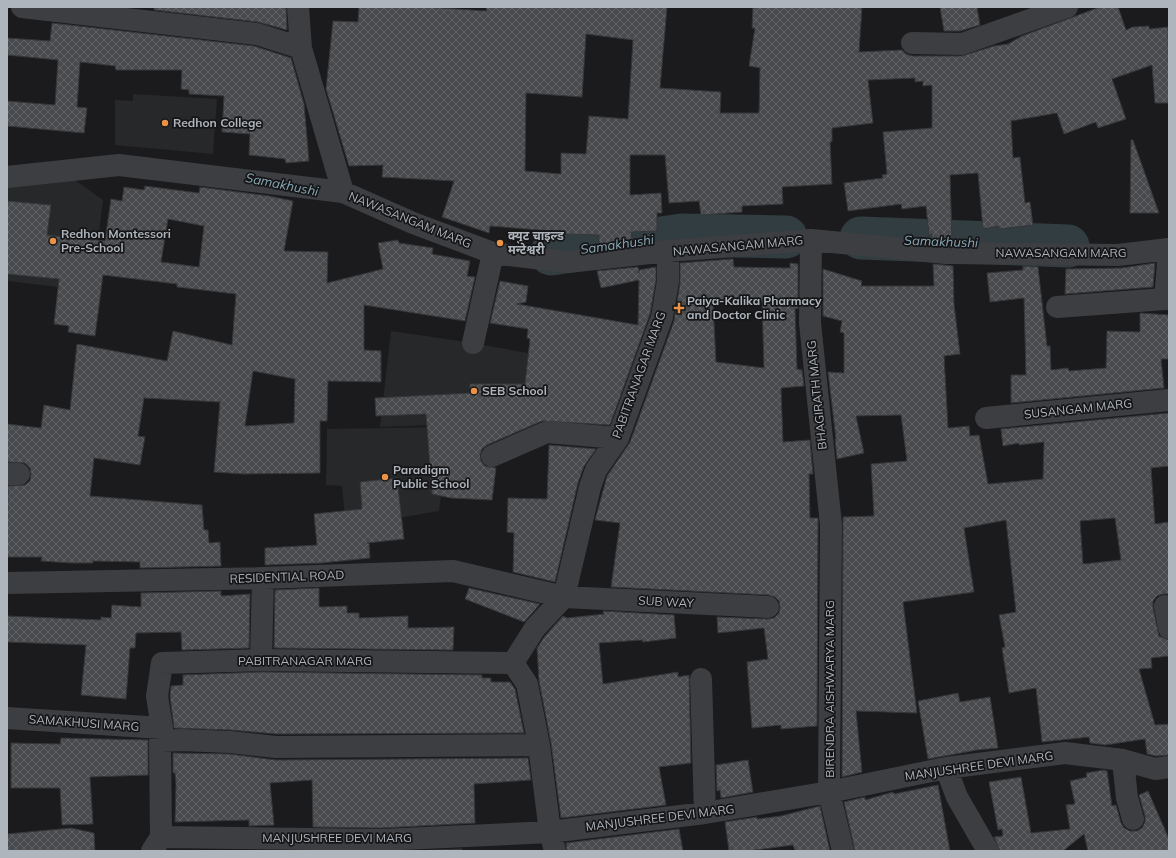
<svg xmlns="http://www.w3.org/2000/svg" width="1176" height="858" font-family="Mulish,'Noto Sans Devanagari',sans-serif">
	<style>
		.built { fill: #27282a }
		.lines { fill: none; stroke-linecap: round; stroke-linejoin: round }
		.river { stroke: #313d41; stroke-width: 43 }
		.building { fill: url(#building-cross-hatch); stroke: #353639; fill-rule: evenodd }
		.minor { stroke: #3c3e42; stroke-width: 22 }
		.poi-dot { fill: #ea9346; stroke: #161618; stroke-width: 1.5 }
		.labels { text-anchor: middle; stroke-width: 3.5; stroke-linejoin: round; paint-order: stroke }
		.poi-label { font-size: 12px; font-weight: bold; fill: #aeb5bc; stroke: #161618; text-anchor: start }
		.street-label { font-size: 12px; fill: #aeb5bc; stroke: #161618 }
		.water-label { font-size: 13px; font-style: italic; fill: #88a8b5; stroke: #161618 }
	</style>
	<defs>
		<pattern id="building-cross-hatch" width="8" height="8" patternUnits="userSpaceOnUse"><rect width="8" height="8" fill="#484a4d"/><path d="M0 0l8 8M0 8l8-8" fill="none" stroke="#606265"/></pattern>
	</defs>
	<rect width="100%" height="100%" fill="#1b1b1d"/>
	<path class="built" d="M133,94L217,99L213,154L115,145V100L133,101Z
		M72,178L103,200L92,291L7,281V186Z
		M391,331L473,343L570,361L559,420L380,427Z
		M450,427L439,511L346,527L342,486L326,485L327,429Z"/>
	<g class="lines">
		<path class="river" d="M861,238L1068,246
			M551,254L682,235L786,237"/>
	</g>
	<path class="building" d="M154,7H286L287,30L258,22L154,10Z
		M359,7H427L486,11L487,7H667L660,88L721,92L720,113H759L760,68L749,66L755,28H752L753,7H862L859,52L902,50L906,54L912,56H962L994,46L1008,44L1022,36L1100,7H1118L1126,30L1133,27L1149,26V29L1168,27L1169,103H1155L1152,65L1112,79L1126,119L1098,128L1096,122L1064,134L1057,113L1011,121L1013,158L1020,157L1025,203L1030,202L1033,225L999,229V226L983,229L978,173L950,175L952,241H947L932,239V234L929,235L926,206L902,209L901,204L848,211L844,183L883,178L882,175L887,174L883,132L932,128V85L923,86V81L915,82V78L868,80L873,123L832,128V142H830L832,184L782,187L783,204L742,206V212L701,215L699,201L669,203L665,155H630V195L661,193L662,213H657V231L631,232L633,242L599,246V235L564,234V232L490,226L489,233L442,217L454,181L382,177L383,165L349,166L326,89L333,21L358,22ZM586,34L633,40L628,119L589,116L586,154L561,153V174L525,171L526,93L582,97Z
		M940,7H977L980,25L960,31H944Z
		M52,23L254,46L291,58L304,104L309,161L286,163L285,159L249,155L250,134L222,132L224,96L189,94V90L181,89L182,70H116L115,66L80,62L77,107L87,108L84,133L7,126V101L55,105L58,60L7,55V38L50,41Z
		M1131,140H1133L1159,213H1130Z
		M145,186L199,193L200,187L269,196L293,201L284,251L328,252L327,283L383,269L378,243L398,240L399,243L433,248L432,254L470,261L467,276L475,277L465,321L364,305V350L381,351V382L328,381L327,421H320V473L244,474L214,472L220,402L144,398L138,436L145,437L140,465L94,458L90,496L202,505L204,530H208L209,543L220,542L221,566L140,568V562L93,561V563H71L41,561L42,557H7L8,486L25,485L30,481L31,474L30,468L25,463L7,462V424L41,428L44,405L70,410L77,344L167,361L173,331L232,345L236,294L177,287V284L103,275L95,336L68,332L69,326L54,324L59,279L7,274V201L51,205L47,235L105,241L111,199L122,201L124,187L144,190ZM168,219L204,226L199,267L161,262ZM253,371L295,379L294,423L245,426Z
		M733,259L734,267L790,268V263L798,264V309L795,308L797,369L802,370L804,386L781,388L783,442L810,440L813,474H809L810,518H818V526L817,726L781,729V725L752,728L747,662L768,659L764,628L718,633L717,617L767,619L774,618L779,613L780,607L779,601L775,597L769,595L611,587L620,523L595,520L607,476L630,442L674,321L680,283V263ZM739,300L762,301L764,368L716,362L713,303Z
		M1155,263L1153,287L1065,294L1066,269L1122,268Z
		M933,264L953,266L954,304L960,354L944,356L948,428L969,426L970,436L979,435L988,484L1043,479L1044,442L1019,445V443L1003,446L1001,429L1169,413V466L1151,468L1155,524L1169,522V594H1163L1157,596L1153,601V608L1159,636L1169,640V656L1151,658L1152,668L1139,669L1155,725L1169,724V755L1156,756L1147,754L1145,739L1105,745L1090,743L1089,737L1042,742L1036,688L1009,693L1002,648L1005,647L999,615L1016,612L1006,520L964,528L974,592L903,602L917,713L856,711L862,772L842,777L843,517L874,516L871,464L907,461L901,415L856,416L864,453L837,459L835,439H836L828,372L844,373V333L840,332L842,321L823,316V269L862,281L861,286H934ZM1115,518L1121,560L1083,564L1080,521Z
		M1023,266L1038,267L1047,346H1050L1051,370L1068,368L1069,371L1106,368L1107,331L1140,332V313L1169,315V359H1161L1164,388L1011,403V375H1026L1024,298L990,302L987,273L1023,270Z
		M638,267L639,273V270L656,267V280L650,314L610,425L542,421L487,445L482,449L480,455L481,461L485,466L496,468L492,500L451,498L432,494L426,414L376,416L375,398L470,393V384H525L530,339L527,338L528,329L490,323L500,281L528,286L526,302L517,304L638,325L639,280L601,288L597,271Z
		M549,445L596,449L584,466L578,483L555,582L513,572L514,533L507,532L508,498L547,499Z
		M397,478L404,539L367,543H369L370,558L321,563L265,565V548L317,545L314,514L362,509L360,482Z
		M319,588V607L347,606V613H359V618L408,616V628L454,627L453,650L274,648L275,590Z
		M469,588L540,604L524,622L465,599Z
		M221,591V596L250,594L249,648L182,650L181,632L136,633L135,648H130L126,699L81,695L86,645L7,642V616L101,620V617L111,618L112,605L141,607V593Z
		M603,611L674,615L676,638L643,642L642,640L599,643L603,684L678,672V677L689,675L691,763L659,767L666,805L561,818L551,743L539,681L537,648L545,636L563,616L567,618L604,614Z
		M261,672L482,675V678H491V682H510L515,689L524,733L277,734L231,730L174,728L170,696L171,686L183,685V675Z
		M958,693L960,702L990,697L998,748L977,750L928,759L918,701Z
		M61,738L148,740V775L90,777L93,824L62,825L60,788H11V743L60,744Z
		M173,753L229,754L276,760L528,758L531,780L474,784L475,823L381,828L313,827L312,780L270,783L274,825L249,826V820L175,822L176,785L175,773H173Z
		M748,760L753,792L721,798L720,790L717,791L716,765Z
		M1104,770L1107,771L1112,806L1116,805L1121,823L1124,828L1130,831H1137L1142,828L1145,822V816L1139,795L1148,791L1169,839V851H1088L1084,834L1063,851H1000L994,837L1003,836L1002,829L998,830L989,782L1021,777L1031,833L1070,829L1066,805L1075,804L1070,781L1087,777L1086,773Z
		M938,785L950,851H855L844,802L865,797V800L893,792L894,794Z
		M820,806L830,851H795L793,845L748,851H729L725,822L757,817V819L781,816Z
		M71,828L94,833L95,851H7V834Z
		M679,829L683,851H567L566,843Z
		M462,849V851H413Z"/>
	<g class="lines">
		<path class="minor" d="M22,7L257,34L301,48
			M298,7L301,48L343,192
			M912,43L962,44L1067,7
			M7,177L119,165L343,192L413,223L493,253L568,262L668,251L811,240L946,253L1118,255L1169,249
			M811,240L810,323L831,525L829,792L843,851
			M1167,249L1168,264L1165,299H1169
			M1057,307L1165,299
			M473,343L493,253
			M986,418L1169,400
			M492,456L547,432L618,438
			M7,474H19
			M7,583L263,578L453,571L564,597L768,607
			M1165,606L1169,628
			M261,660L263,578
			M513,663L535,628L564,597L590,487L596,470L618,438L662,317L668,281V251
			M513,663L527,684L539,745L550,832L555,851
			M701,679L705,813
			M7,718L162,728
			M160,741L182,740L230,742L276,747L539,745
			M1123,760L1127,798L1133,819
			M946,768L957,797L988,851
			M161,837L160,741L162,728L157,696L162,663L261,660L513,663
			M152,851L161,837L381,840L550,832L705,813L829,792L946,768L1065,753L1123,760L1155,769L1169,767"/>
	</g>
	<g class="poi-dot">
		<circle cx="165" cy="123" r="4"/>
		<circle cx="53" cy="241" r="4"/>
		<circle cx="500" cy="243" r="4"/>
		<path d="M677 302h4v4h4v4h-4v4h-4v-4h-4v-4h4z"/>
		<circle cx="474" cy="391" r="4"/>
		<circle cx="385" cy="477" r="4"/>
	</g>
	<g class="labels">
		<g class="poi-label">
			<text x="173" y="127">Redhon College</text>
			<text x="61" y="238">Redhon Montessori<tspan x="61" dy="14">Pre-School</tspan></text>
			<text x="508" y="240">क्युट चाइल्ड<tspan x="508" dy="14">मन्टेश्वरी</tspan></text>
			<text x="687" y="305">Paiya-Kalika Pharmacy<tspan x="687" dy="14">and Doctor Clinic</tspan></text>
			<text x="482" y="395">SEB School</text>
			<text x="393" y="474">Paradigm<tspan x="393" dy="14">Public School</tspan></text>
		</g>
		<g class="street-label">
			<text transform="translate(410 220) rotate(22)" y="4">NAWASANGAM MARG</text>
			<text transform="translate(738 246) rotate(-5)" y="4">NAWASANGAM MARG</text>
			<text x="1061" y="257">NAWASANGAM MARG</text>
			<text transform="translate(639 375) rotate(-70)" y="4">PABITRANAGAR MARG</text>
			<text transform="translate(817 395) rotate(-96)" y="4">BHAGIRATH MARG</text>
			<text transform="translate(1078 409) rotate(-6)" y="4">SUSANGAM MARG</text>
			<text transform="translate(287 577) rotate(-2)" y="4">RESIDENTIAL ROAD</text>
			<text transform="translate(666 602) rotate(3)" y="4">SUB WAY</text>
			<text x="305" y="665">PABITRANAGAR MARG</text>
			<text transform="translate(830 689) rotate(-90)" y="4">BIRENDRA AISHWARYA MARG</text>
			<text transform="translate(84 723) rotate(4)" y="4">SAMAKHUSI MARG</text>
			<text transform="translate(979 766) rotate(-8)" y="4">MANJUSHREE DEVI MARG</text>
			<text transform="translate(660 818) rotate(-7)" y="4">MANJUSHREE DEVI MARG</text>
			<text x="337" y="842">MANJUSHREE DEVI MARG</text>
		</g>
		<g class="water-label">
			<text transform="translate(282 184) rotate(11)" y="5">Samakhushi</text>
			<text transform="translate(941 241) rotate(2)" y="5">Samakhushi</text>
			<text transform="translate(617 244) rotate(-8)" y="5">Samakhushi</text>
		</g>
	</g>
	<rect width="1176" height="858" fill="none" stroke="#aeb5bc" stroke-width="16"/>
</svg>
